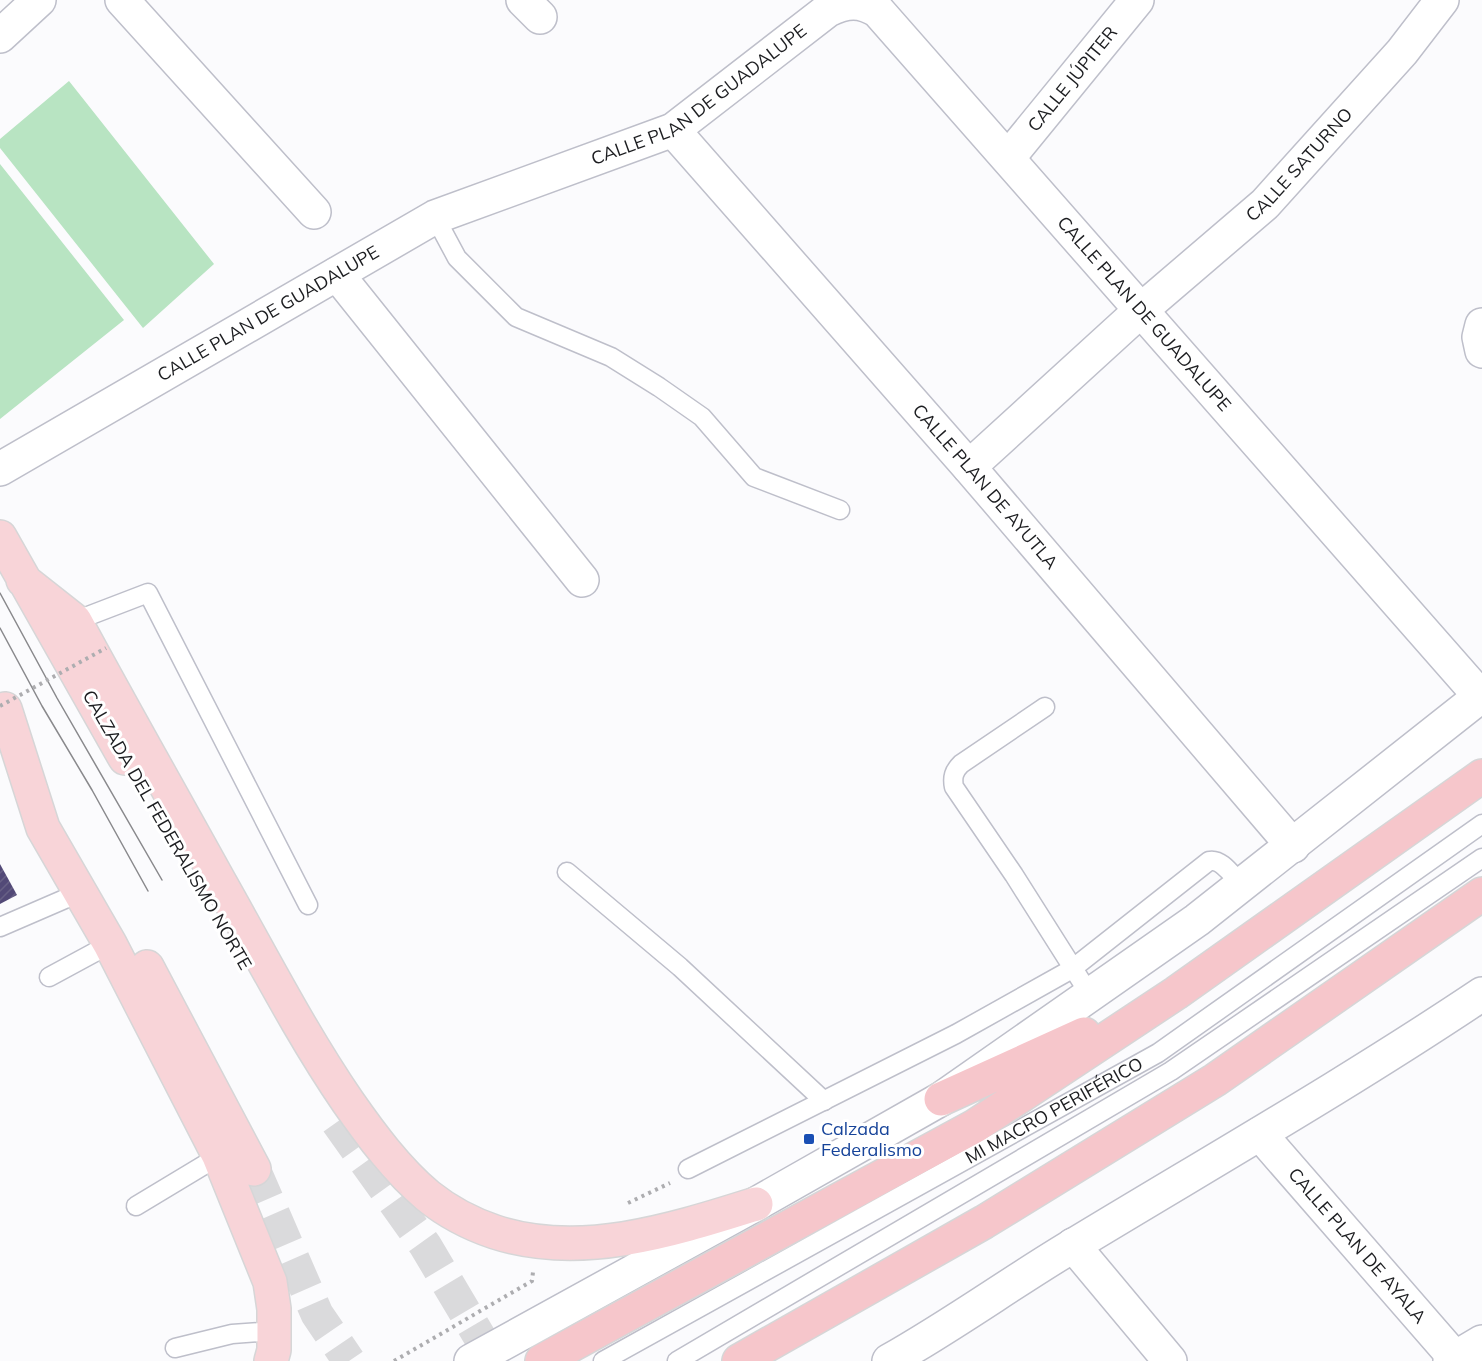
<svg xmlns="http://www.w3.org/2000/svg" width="1482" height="1361" font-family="Mulish,sans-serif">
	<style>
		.green { fill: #b8e4c2 }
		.building { fill: url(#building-hatch) }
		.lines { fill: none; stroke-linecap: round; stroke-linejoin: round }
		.primary-tunnel { stroke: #dadadc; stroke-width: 33; stroke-dasharray: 33 16; stroke-linecap: butt }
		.service-casing { stroke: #bebfca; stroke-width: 21 }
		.minor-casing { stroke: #bebfca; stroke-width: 36 }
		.tertiary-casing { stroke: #bebfca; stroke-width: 36 }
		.primary-casing { stroke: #d6d6d7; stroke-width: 36 }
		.trunk-casing { stroke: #d6d6d7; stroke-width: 36 }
		.path { stroke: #adadb0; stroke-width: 4; stroke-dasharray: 3 4.5; stroke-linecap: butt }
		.service { stroke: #fff; stroke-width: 18 }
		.minor { stroke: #fff; stroke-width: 33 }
		.tertiary { stroke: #fff; stroke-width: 33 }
		.primary { stroke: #f8d4d8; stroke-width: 33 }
		.trunk { stroke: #f6c6cb; stroke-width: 33 }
		.tram { stroke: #89898c; stroke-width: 1.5 }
		.path-bridge { stroke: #adadb0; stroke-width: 4; stroke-dasharray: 3 4.5; stroke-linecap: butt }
		.transit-dot { fill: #1a4fb4; stroke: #fff; stroke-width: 2 }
		.labels { text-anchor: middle; stroke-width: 6; stroke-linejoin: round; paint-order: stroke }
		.street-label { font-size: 18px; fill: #1c1d20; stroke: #fff }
		.transit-label { font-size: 18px; fill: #164399; stroke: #fff; text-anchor: start }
	</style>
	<defs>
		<pattern id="building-hatch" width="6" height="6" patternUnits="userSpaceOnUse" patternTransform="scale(1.5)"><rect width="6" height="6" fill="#524977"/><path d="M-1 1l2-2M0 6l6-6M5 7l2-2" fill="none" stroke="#676085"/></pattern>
	</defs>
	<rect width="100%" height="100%" fill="#fbfbfd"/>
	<path class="green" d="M69,81L214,264L143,328L0,148V139Z
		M0,164L124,320L0,419Z"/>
	<path class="building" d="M0,864L17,895L0,904Z"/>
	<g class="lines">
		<path class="primary-tunnel" d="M337,1122L425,1245L494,1361
			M254,1169L317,1314L349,1361"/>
		<g class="service-casing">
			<g id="service">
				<path d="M435,217L457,258L516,317L611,357L659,387L702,417L754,477L840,510"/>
				<path d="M75,621L148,593L308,905"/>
				<path d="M1045,707L961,764C954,771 952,777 954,787L1014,875L1090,995"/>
				<path d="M567,872L680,967L824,1101"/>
				<path d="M0,927L81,892"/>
				<path d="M49,977L110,944"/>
				<path d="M688,1169L956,1034L1072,969L1209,861C1222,858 1233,877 1242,885"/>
				<path d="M136,1206L219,1156"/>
				<path d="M175,1348L232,1334L274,1331"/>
				<path id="s1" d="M603,1361L1158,1053L1482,824"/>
				<path d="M677,1361L1171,1071L1482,858"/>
			</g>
		</g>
		<g class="minor-casing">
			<g id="minor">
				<path d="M122,0L314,212"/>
				<path d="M523,0L540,17"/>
				<path d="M0,36L39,0"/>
				<path id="s2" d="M673,130L969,467L1293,846"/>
				<path id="s3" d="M1008,158L1137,0"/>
				<path d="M337,274L582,580"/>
				<path d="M1482,325L1479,337L1482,351"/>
				<path id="s4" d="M969,467L1140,311L1265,204L1402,52L1442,0"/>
				<path id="s5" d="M0,469L435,217L673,130L828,10C847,1 860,0 878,11L1480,696"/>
				<path id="s6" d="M1260,1134L1455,1358"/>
				<path d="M1073,1245L1170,1361"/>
				<path d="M1450,1361L1482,1342"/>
			</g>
		</g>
		<g class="tertiary-casing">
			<path id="tertiary" d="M471,1361L756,1204L941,1099L1197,920L1482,695
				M889,1361C953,1325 1012,1282 1074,1245C1211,1162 1349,1083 1482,994"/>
		</g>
		<g class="primary-casing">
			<path id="primary" d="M0,537L125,758
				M23,580L75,621C122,708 171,794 219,881C261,955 300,1032 348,1102C371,1135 397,1170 428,1196C448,1212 471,1224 495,1232C581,1260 673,1230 756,1204
				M5,709L43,828L110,944L219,1156L270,1282L274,1309V1350L271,1361
				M147,967L254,1169"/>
		</g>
		<g class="trunk-casing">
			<path id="trunk" d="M941,1099L1084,1034
				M542,1361L975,1126L1176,993L1482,776
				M739,1361L984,1222L1215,1080L1482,894"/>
		</g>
		<path class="path" d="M628,1203L670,1183
			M394,1361L532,1281L533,1272"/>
		<use href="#service" class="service"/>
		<use href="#minor" class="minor"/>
		<use href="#tertiary" class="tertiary"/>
		<use href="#primary" class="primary"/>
		<use href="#trunk" class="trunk"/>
		<path class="tram" d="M0,593L57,698L162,880
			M0,628L42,706L92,790L148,891"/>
		<path class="path-bridge" d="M0,706L106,648"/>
	</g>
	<rect class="transit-dot" x="803" y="1133" width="12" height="12" rx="3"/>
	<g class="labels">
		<g class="street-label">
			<text dy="6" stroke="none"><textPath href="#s3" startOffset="102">CALLE JÚPITER</textPath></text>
			<text dy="6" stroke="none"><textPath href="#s5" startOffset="796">CALLE PLAN DE GUADALUPE</textPath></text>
			<text dy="6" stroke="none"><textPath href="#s4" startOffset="448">CALLE SATURNO</textPath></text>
			<text dy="6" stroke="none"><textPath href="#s5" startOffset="310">CALLE PLAN DE GUADALUPE</textPath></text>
			<text dy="6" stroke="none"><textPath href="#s5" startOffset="1408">CALLE PLAN DE GUADALUPE</textPath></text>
			<text dy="6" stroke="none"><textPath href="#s2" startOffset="474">CALLE PLAN DE AYUTLA</textPath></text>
			<text transform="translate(167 830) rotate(60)" y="6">CALZADA DEL FEDERALISMO NORTE</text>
			<text dy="6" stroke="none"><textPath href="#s1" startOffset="516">MI MACRO PERIFÉRICO</textPath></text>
			<text dy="6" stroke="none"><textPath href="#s6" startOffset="148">CALLE PLAN DE AYALA</textPath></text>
		</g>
		<g class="transit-label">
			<text x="821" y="1135">Calzada<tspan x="821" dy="21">Federalismo</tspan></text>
		</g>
	</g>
</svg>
